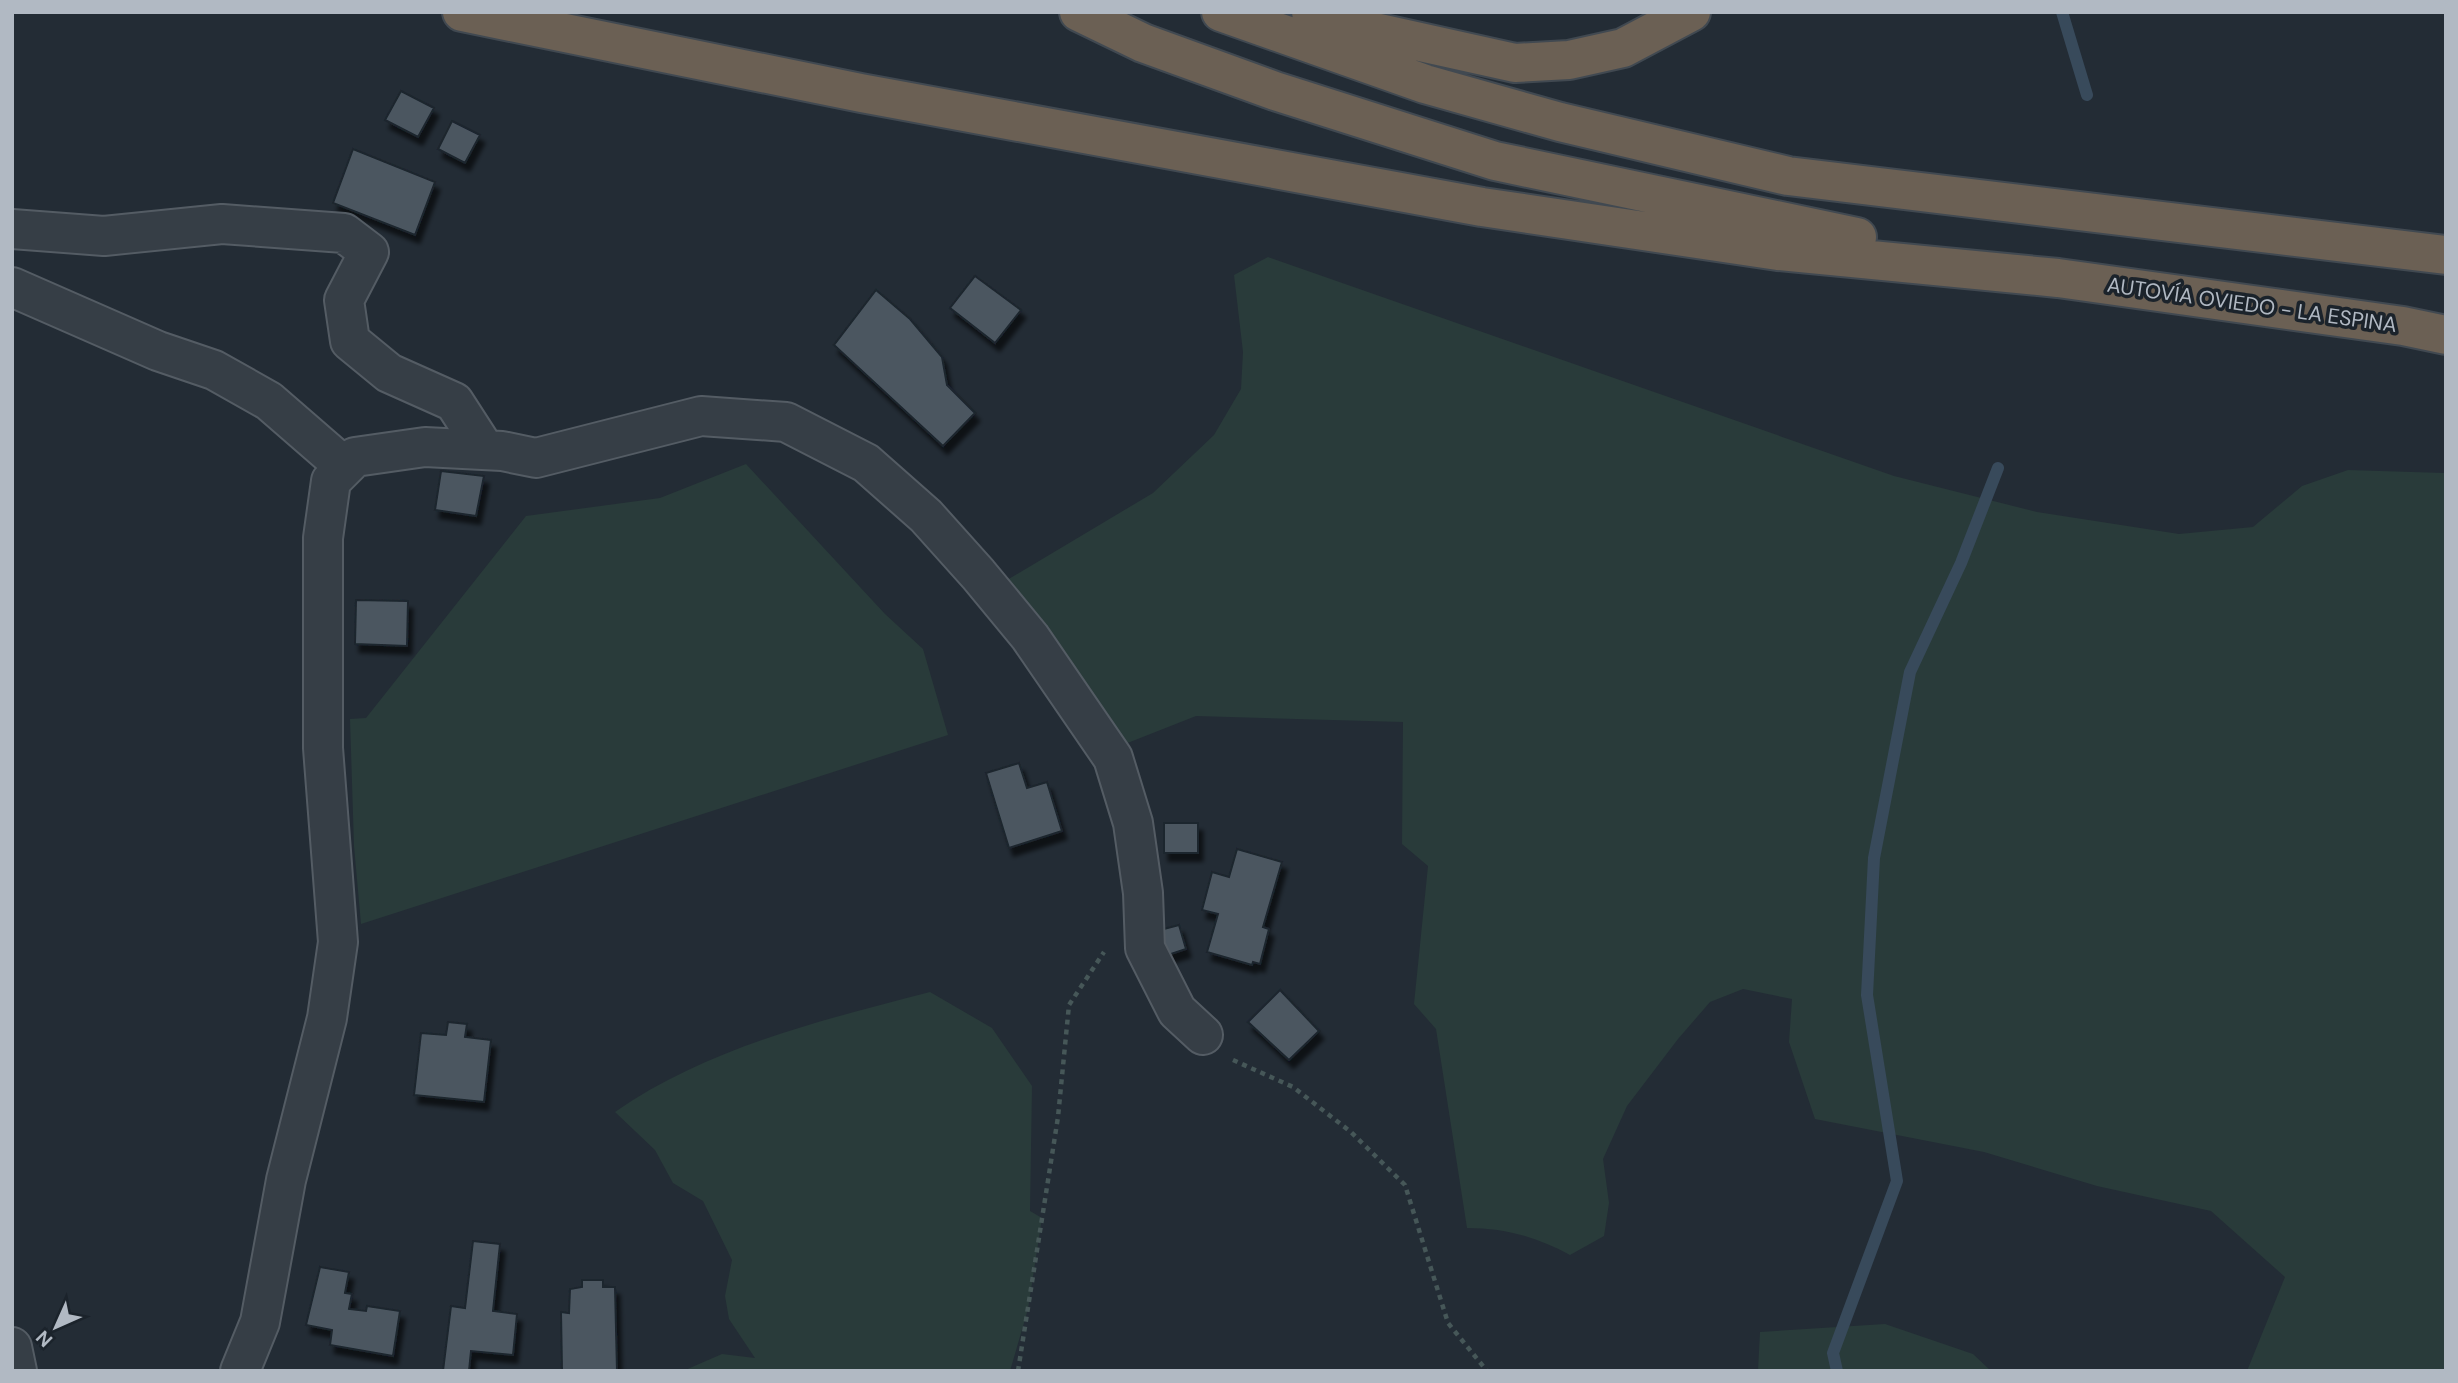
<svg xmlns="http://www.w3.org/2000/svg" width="2458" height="1383" font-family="'DM Sans',sans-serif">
	<defs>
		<filter id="shadow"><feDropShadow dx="4.5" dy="8" stdDeviation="2" flood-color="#0009"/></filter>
	</defs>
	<rect width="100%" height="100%" fill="#232c35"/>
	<path fill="#293b3a" d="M1268 257 1894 476 2037 512 2179 534 2253 527 2302 486 2348 470 2444 473 2446 1371H2247L2285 1277 2211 1211 2097 1186 1984 1152 1815 1119 1789 1042 1792 999 1743 989 1710 1002 1678 1039 1627 1106 1603 1159 1609 1203 1604 1236 1570 1255C1537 1237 1505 1228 1467 1228L1436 1029 1414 1004 1428 866 1402 844 1403 722 1196 716 1125 744 1007 580 1153 493 1214 435 1241 389 1243 352 1234 275Z
		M746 464 885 614 923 649 948 735 361 924 354 846 350 719 366 718 526 516 660 498Z
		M930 992 992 1028 1032 1086 1030 1211 1042 1218 1028 1309 1010 1371H683L722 1354 755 1358 729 1319 725 1296 732 1260 703 1201 673 1183 655 1150 615 1112C707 1048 822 1020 930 992Z
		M1885 1324 1973 1354 1991 1371H1758L1760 1332Z"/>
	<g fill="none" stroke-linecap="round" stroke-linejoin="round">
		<path stroke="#384a5b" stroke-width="12" d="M2062 12 2087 95
			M1837 1371 1833 1353 1897 1181 1867 995 1874 858 1910 672 1961 563 1998 468"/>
	</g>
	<path fill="#4b5761" stroke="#1d252d" stroke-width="2" filter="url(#shadow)" d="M401 91 434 108 418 137 385 120Z
		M452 121 480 135 465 163 438 149Z
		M353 149 435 182 415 235 333 203Z
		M975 276 1021 310 995 343 950 308Z
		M876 290 910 319 942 357 947 385 975 413 943 446 834 345Z
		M441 471 484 476 476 516 435 510Z
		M356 600 408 601 407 646 355 644Z
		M1019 763 1027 788 1047 782 1062 831 1009 848 986 773Z
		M1164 823H1198V853H1164Z
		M1237 849 1282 862 1263 927 1269 929 1260 964 1253 962 1252 965 1207 952 1218 914 1202 910 1212 872 1229 877Z
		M1179 925 1186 949 1168 955 1160 930Z
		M1280 990 1319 1031 1289 1060 1248 1022Z
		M448 1022 467 1024 465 1037 491 1040 484 1102 414 1095 421 1033 446 1035Z
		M473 1241 500 1244 493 1311 517 1314 513 1355 471 1351 469 1371H443L451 1306 465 1308Z
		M320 1267 349 1272 345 1293 352 1294 349 1309 366 1311 367 1306 400 1311 393 1356 330 1345 332 1330 306 1325Z
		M582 1280H603V1287H615L617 1371H562L561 1312 569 1313 570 1289 582 1287Z"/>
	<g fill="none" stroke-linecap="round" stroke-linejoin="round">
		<defs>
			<path id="minor" d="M12 229 104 236 222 224 344 233 369 252 344 300 350 341 389 373 454 402 485 450
				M12 287 158 351 214 370 269 401 345 467
				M12 1347 17 1371
				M240 1371 260 1322 286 1180 327 1018 338 942 323 748V538L331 481 355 457 425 447 502 451 536 458 701 416 786 422 866 463 926 516 978 574 1030 637 1113 758 1133 823 1143 893 1145 948 1177 1011 1203 1035"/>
			<path id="motorway" d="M462 12 861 93 1482 207 1778 251 2058 278 2403 326 2446 335
				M1079 12 1143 43 1275 91 1495 161 1857 237
				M1221 12 1425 84 1560 122 1788 176 2446 255
				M1311 12 1366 30 1515 63 1569 60 1623 48 1691 12"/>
		</defs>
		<use href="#minor" stroke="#545c64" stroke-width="42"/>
		<use href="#motorway" stroke="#414951" stroke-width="42"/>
		<path stroke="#465758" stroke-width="4.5" stroke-dasharray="5 5" stroke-linecap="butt" d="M1233 1060 1293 1087 1351 1132 1405 1185 1448 1323 1487 1371
			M1018 1371 1058 1117 1069 1005 1104 952"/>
		<use href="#minor" stroke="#363e46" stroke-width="38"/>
		<use href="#motorway" stroke="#6b6054" stroke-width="38"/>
	</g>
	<g text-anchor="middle" stroke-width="7" stroke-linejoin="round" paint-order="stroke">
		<g font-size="21" fill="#b1b9c3" stroke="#1b232b">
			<text transform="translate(2252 305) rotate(8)" y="7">AUTOVÍA OVIEDO - LA ESPINA</text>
		</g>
	</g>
	<rect width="2458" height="1383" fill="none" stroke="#b1b9c3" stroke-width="28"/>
	<g transform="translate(56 1327) rotate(225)" stroke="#1b232b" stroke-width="5" paint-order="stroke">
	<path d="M0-5L12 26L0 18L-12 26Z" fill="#b1b9c3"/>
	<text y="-10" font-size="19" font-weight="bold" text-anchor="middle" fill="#b1b9c3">N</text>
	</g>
</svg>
